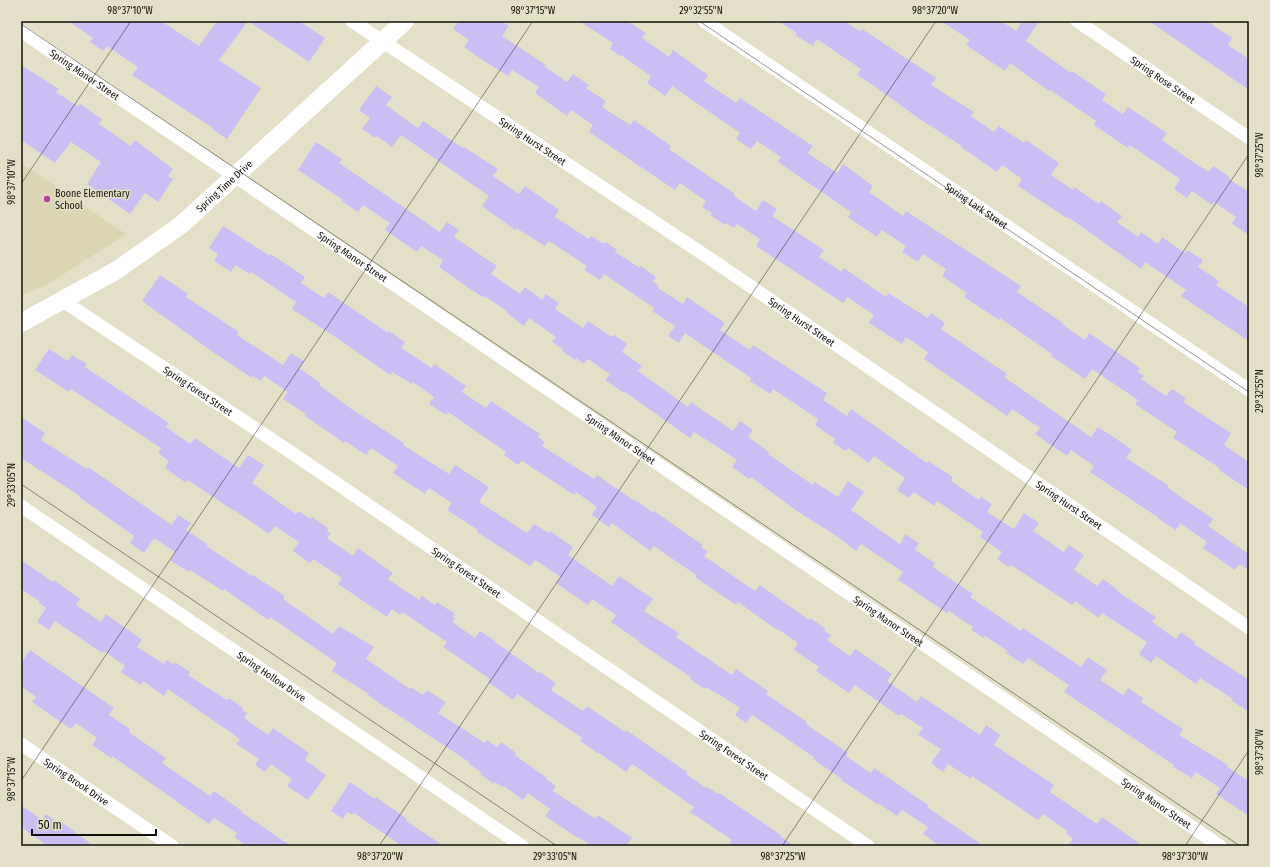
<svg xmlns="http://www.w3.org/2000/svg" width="1270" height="867" font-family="'Fira Sans Condensed',sans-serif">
	<rect width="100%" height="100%" fill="#e4e0c8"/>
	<path fill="#dbd5b5" d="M21 163 126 234 50 283 21 296Z"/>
	<path fill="#cbbef5" d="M68 21H161L199 46 217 21H299L325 38 309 62 248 21 219 60 261 88 227 139 212 129 213 128 132 75 138 67 107 46 103 51 90 42 93 38Z
		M459 21H501L509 26 502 36 546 65 544 66 567 82 573 74 589 85 586 88 606 101 602 107 630 125 634 120 671 146 669 149 735 194 734 196 756 211 763 200 777 209 772 216 824 250 819 257 842 272 844 268 886 297 888 293 928 318 931 313 945 323 941 329 1007 374 1004 377 1091 437 1098 427 1115 438 1132 450 1126 458 1169 486 1168 488 1213 519 1208 526 1249 554V570L1239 564 1235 570 1203 548 1207 542 1180 523 1176 530 1158 519 1159 518 1090 472 1094 466 1071 450 1067 456 1035 434 1040 428 1012 409 1007 416 924 359 928 352 906 337 902 344 869 323 874 315 847 297 843 303 756 246 760 239 737 224 734 228 726 223 725 225 710 215 712 213 702 207 706 201 680 183 675 190 589 132 593 125 571 110 567 116 535 93 539 87 512 70 508 76 478 57 464 47 469 40 453 29Z
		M579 21H627L646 33 642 38 669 57 673 50 708 75 704 81 736 103 740 98 813 146 808 153 837 173 843 164 873 186 869 192 903 216 906 211 1021 286 1017 292 1063 323 1062 324 1085 340 1089 333 1140 368 1138 372 1144 376 1141 379 1166 396 1172 389 1186 398 1183 402 1231 433 1224 445 1249 462V490L1219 470 1220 468 1173 438 1177 432 1135 404 1138 400 1092 369 1085 379 1051 356 1052 354 1000 318 999 320 964 297 967 293 942 276 946 269 923 254 918 262 902 252 906 246 882 230 877 237 848 217 851 212 778 162 781 157 757 141 751 149 736 139 740 133 672 86 665 96 647 83 651 76 621 55 620 56 610 49 613 43Z
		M778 21H844L860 31 862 29 936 78 931 85 974 112 971 116 994 132 999 126 1024 143 1026 140 1059 163 1051 175 1073 190 1074 187 1099 204 1101 201 1122 216 1117 222 1138 237 1141 232 1158 244 1162 237 1185 253 1187 250 1203 260 1198 267 1219 281 1216 285 1249 307V341L1181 296 1186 290 1170 279 1145 262 1141 269 1068 217 1067 218 1018 186 1022 179 1002 165 997 172 961 147 962 146 918 118 873 85 857 75 861 69 817 39 813 46 795 35 797 33Z
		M941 21H1001L1016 31 1022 21H1039L1026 41 1071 73 1072 71 1106 94 1102 100 1123 114 1128 107 1167 133 1162 140 1187 158 1209 172 1213 166 1230 177 1229 179 1249 192V235L1232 224 1236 217 1214 202 1212 205 1192 191 1187 198 1174 189 1180 179 1130 145 1128 148 1094 125 1096 121 1050 90 1049 91 1010 63 1005 71 966 45 970 40Z
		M1149 21H1207L1232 38 1228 45 1249 59V90Z
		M21 65 59 89 56 92 78 106 80 104 102 119 99 124 131 146 135 140 173 169 168 176 173 179 158 202 145 193 130 214 87 184 101 162 71 142 55 163 21 140Z
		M376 86 392 97 386 105 418 128 423 121 463 148 464 147 498 169 493 176 519 194 525 186 559 210 555 217 589 239 591 236 604 244 606 242 617 250 615 252 640 268 641 266 656 277 653 281 659 286 658 288 683 304 687 297 725 323 720 330 750 350 753 345 827 393 823 400 847 416 851 409 927 463 928 461 953 477 951 481 979 500 981 497 992 504 987 512 1014 529 1024 513 1039 523 1033 531 1064 552 1069 545 1084 555 1074 570 1097 586 1103 579 1118 590 1117 591 1156 617 1152 622 1176 639 1181 632 1195 642 1194 644 1249 680V712L1232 701 1233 699 1200 678 1196 684 1156 656 1151 663 1139 654 1147 642 1102 613 1099 618 1075 601 1072 605 1011 565 1009 567 997 559 1002 552 980 537 983 532 937 501 934 506 914 492 909 498 897 490 905 478 874 456 869 463 848 448 846 451 833 443 835 439 815 425 818 419 773 389 770 394 750 381 751 378 685 333 679 343 668 336 675 326 652 311 654 308 604 274 600 280 584 270 587 266 549 241 545 246 516 228 515 230 482 206 489 196 401 135 392 147 377 136 375 138 362 129 370 118 359 110Z
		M316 142 342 159 339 163 440 232 447 222 459 230 454 237 497 266 491 274 520 294 525 287 542 300 546 294 559 303 555 309 583 328 588 321 612 337 614 335 627 344 622 352 642 366 638 371 688 407 691 402 733 431 740 421 753 430 748 437 769 452 768 454 813 485 815 482 838 497 848 481 864 492 851 510 900 544 905 534 919 543 915 550 935 563 933 567 973 594 970 597 1021 631 1023 628 1081 667 1088 657 1107 670 1100 680 1123 695 1128 688 1143 698 1141 702 1183 729 1179 735 1228 765 1227 767 1249 781V816L1216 794 1220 788 1196 772 1192 778 1173 767 1174 765 1064 692 1069 685 1028 658 1023 664 1006 653 1008 651 985 636 984 638 971 630 973 627 962 620 949 611 947 613 898 580 903 572 861 544 856 551 841 539 797 511 751 477 749 479 732 467 737 460 716 446 694 432 690 438 625 392 624 393 605 380 610 374 588 359 584 364 576 358 575 360 562 351 563 349 552 342 556 337 529 318 524 326 507 313 508 312 486 297 485 298 470 289 439 267 443 260 421 246 417 252 385 230 390 223 363 205 358 212 342 201 343 200 298 170Z
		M223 226 270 256 271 254 305 277 301 283 324 298 328 292 388 333 389 331 405 342 401 348 432 368 434 364 466 386 462 392 486 408 491 401 525 424 540 434 538 437 545 442 542 446 594 479 597 475 635 501 636 500 653 513 654 511 688 535 703 545 701 547 708 552 704 556 755 591 760 585 809 620 810 618 826 629 824 631 831 635 827 640 850 656 855 649 876 663 892 674 887 681 917 702 921 696 980 735 986 725 1000 735 994 745 1054 785 1050 792 1097 824 1102 817 1143 846H1068L1073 839 1066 833 1067 831 1043 814 1038 820 972 776 971 779 948 764 943 772 931 763 941 749 918 735 923 728 901 714 899 716 855 685 849 693 816 671 819 667 794 650 798 643 778 629 777 630 738 602 736 605 695 577 696 575 654 546 650 551 612 523 609 527 592 515 597 507 576 492 574 495 522 461 518 465 504 455 506 452 448 412 446 415 429 404 434 397 413 382 412 384 392 372 390 375 340 340 292 309 296 302 251 272 250 274 235 265 231 272 214 261 218 254 209 248Z
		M160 275 188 294 186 297 239 332 237 335 283 365 291 353 304 361 299 368 320 383 319 385 350 408 404 443 403 445 449 474 455 465 489 487 479 502 527 533 534 524 549 533 550 531 573 547 568 555 612 586 619 576 653 599 644 611 679 633 676 637 732 675 736 669 768 691 766 694 807 722 806 724 848 753 846 756 871 773 874 768 928 805 927 807 984 846H940L923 834 928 827 902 810 897 816 878 803 877 804 841 780 842 779 813 759 815 758 752 715 746 723 735 715 740 708 714 691V692L706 687 704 689 689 678 691 677 638 642 639 641 611 622 616 615 592 599 588 605 556 583 561 577 535 560 530 566 477 532 478 530 447 510 452 503 429 488 425 494 393 473 398 466 371 448 366 455 345 441 344 443 305 416 306 414 283 399 288 392 264 376 261 381 253 376 252 378 213 352 142 301Z
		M49 349 68 361 72 355 87 364 85 367 169 423 166 427 190 444 195 438 239 468 248 455 264 465 252 483 296 514 299 511 310 519 312 517 328 528 327 531 331 533 327 538 353 556 358 548 393 573 388 579 419 600 422 596 435 605 437 602 455 614 453 617 455 618 452 622 475 638 480 631 495 641V642L539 673 540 672 556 683 551 690 583 711 587 706 625 732 626 730 687 772 686 774 706 788 707 787 718 794 719 793 781 835 780 836 795 846H728L732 840 690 812 694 807 632 764 626 772 599 753V754L580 741 582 738 517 694 513 700 488 682 490 679 443 647 447 642 402 612 400 615 392 609 387 617 338 584 342 578 313 559 310 563 293 551 299 542 275 526 269 534 234 510V511L188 480 186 483 165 468 169 461 158 453 161 448 71 389 69 392 35 370Z
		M21 417 45 433 41 440 87 469 88 467 172 525 178 515 191 523 186 530 207 544 206 546 252 576 253 575 285 596 283 599 333 634 339 626 374 647 366 659 410 689 411 687 423 695 427 690 446 702 438 713 485 743 487 740 497 747 501 742 516 753 515 755 547 778 546 779 556 786 553 791 596 819 598 815 632 838 626 846H592L578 837V838L545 816 550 809 528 793 523 800 504 786 503 787 495 782 494 784 480 774 481 772 468 763 469 762 386 707V708L368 695 369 694 332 671 337 663 270 617 268 620 224 589 223 591 190 570 189 572 170 560 175 552 154 538 144 553 130 543 134 536 79 497 80 496 21 458Z
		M21 560 53 582 54 580 80 599 76 605 101 622 106 614 142 640 137 647 164 664 167 660 174 665 175 662 190 672 188 675 227 700 229 698 243 708 242 710 247 713 244 718 268 735 273 728 309 753 305 760 326 775 308 800 287 786 292 779 271 764 265 772 255 765 259 759 236 744 240 739 168 689 164 696 143 681 141 685 121 672 125 666 104 651 102 653 55 621 49 630 37 622 46 608 39 603V601L21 589Z
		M30 650 114 708 109 715 130 729 129 732 166 758 162 763 210 796 214 791 242 811 241 812 291 846H246L234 837 237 833 214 818 209 824 112 756 111 758 92 745 97 738 76 723 71 729 32 702 36 697 21 686V663Z
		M350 782 375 799 376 797 407 819 406 821 444 846H402L354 813 352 815 347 812 343 819 331 811Z
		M21 805 42 820 46 814 59 823 60 821 94 846H48L21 827Z"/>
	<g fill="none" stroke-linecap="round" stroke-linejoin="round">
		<g stroke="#fff" stroke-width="13">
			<path id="s1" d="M352 21 718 264 1249 628"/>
			<path id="s2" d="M704 21 1249 390"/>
			<path id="s3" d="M1077 21 1249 138"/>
			<path id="s4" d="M21 31 1220 846"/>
			<path id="s5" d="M63 301 295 455 868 846"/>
			<path id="s6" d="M21 506 522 846"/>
			<path id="s7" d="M21 744 172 846"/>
		</g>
		<path stroke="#fff" stroke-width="18" id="s8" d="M21 323 117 270 181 225 405 21"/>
	</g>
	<path fill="none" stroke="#110f07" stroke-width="1" stroke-opacity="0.45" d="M699 21 1249 392M21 24 1240 846M21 184 131 21M21 484 557 846M21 781 533 21M379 846 936 21M782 846 1249 154M1185 846 1249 750"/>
	<circle fill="#b74198" stroke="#e4e0c8" stroke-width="1.5" cx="47" cy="199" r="4"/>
	<g text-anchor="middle" stroke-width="3" stroke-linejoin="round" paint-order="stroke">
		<g font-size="10" fill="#110f07" stroke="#e4e0c8">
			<text dy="4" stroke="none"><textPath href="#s4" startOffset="77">Spring Manor Street</textPath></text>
			<text dy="4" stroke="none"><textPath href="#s3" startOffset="104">Spring Rose Street</textPath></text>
			<text dy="4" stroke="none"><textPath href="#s1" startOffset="217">Spring Hurst Street</textPath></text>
			<text dy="4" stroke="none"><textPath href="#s8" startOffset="246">Spring Time Drive</textPath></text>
			<text dy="4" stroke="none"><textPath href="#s2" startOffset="329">Spring Lark Street</textPath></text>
			<text dy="4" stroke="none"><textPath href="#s4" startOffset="401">Spring Manor Street</textPath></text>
			<text dy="4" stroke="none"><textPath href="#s1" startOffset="541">Spring Hurst Street</textPath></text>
			<text dy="4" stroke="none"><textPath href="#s5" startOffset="162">Spring Forest Street</textPath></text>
			<text dy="4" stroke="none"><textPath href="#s4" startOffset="725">Spring Manor Street</textPath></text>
			<text dy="4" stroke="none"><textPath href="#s1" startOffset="865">Spring Hurst Street</textPath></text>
			<text dy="4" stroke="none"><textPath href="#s5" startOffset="486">Spring Forest Street</textPath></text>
			<text dy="4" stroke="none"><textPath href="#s4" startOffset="1049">Spring Manor Street</textPath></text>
			<text dy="4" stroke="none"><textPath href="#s6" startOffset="303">Spring Hollow Drive</textPath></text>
			<text dy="4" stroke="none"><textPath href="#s5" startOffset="810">Spring Forest Street</textPath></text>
			<text dy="4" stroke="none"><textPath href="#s7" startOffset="67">Spring Brook Drive</textPath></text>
			<text dy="4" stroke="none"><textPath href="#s4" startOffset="1373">Spring Manor Street</textPath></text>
		</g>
		<g font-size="10" fill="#110f07" stroke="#e4e0c8" text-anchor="start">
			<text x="55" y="197">Boone Elementary<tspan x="55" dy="12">School</tspan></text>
		</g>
	</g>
	<rect width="1270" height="867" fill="none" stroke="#e4e0c8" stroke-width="44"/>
	<path d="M32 829v6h124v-6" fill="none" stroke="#110f07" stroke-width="2"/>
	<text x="38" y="829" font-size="12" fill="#110f07" stroke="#e4e0c8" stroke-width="3" paint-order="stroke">50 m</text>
	<rect x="22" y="22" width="1226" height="823" fill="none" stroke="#110f07" stroke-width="1.5"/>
	<g font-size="10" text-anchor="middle" fill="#110f07">
		<text x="130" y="14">98°37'10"W</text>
		<text x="533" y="14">98°37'15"W</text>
		<text x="701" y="14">29°32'55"N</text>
		<text x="935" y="14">98°37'20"W</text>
		<text transform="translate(1259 155) rotate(-90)" y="4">98°37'25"W</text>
		<text transform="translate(11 182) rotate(-90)" y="4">98°37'10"W</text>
		<text transform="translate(1259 391) rotate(-90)" y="4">29°32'55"N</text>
		<text transform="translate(11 485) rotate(-90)" y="4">29°33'05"N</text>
		<text transform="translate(1259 752) rotate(-90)" y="4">98°37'30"W</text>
		<text transform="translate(11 779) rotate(-90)" y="4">98°37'15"W</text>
		<text x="380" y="860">98°37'20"W</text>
		<text x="555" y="860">29°33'05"N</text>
		<text x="783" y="860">98°37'25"W</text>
		<text x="1185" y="860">98°37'30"W</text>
	</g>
</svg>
